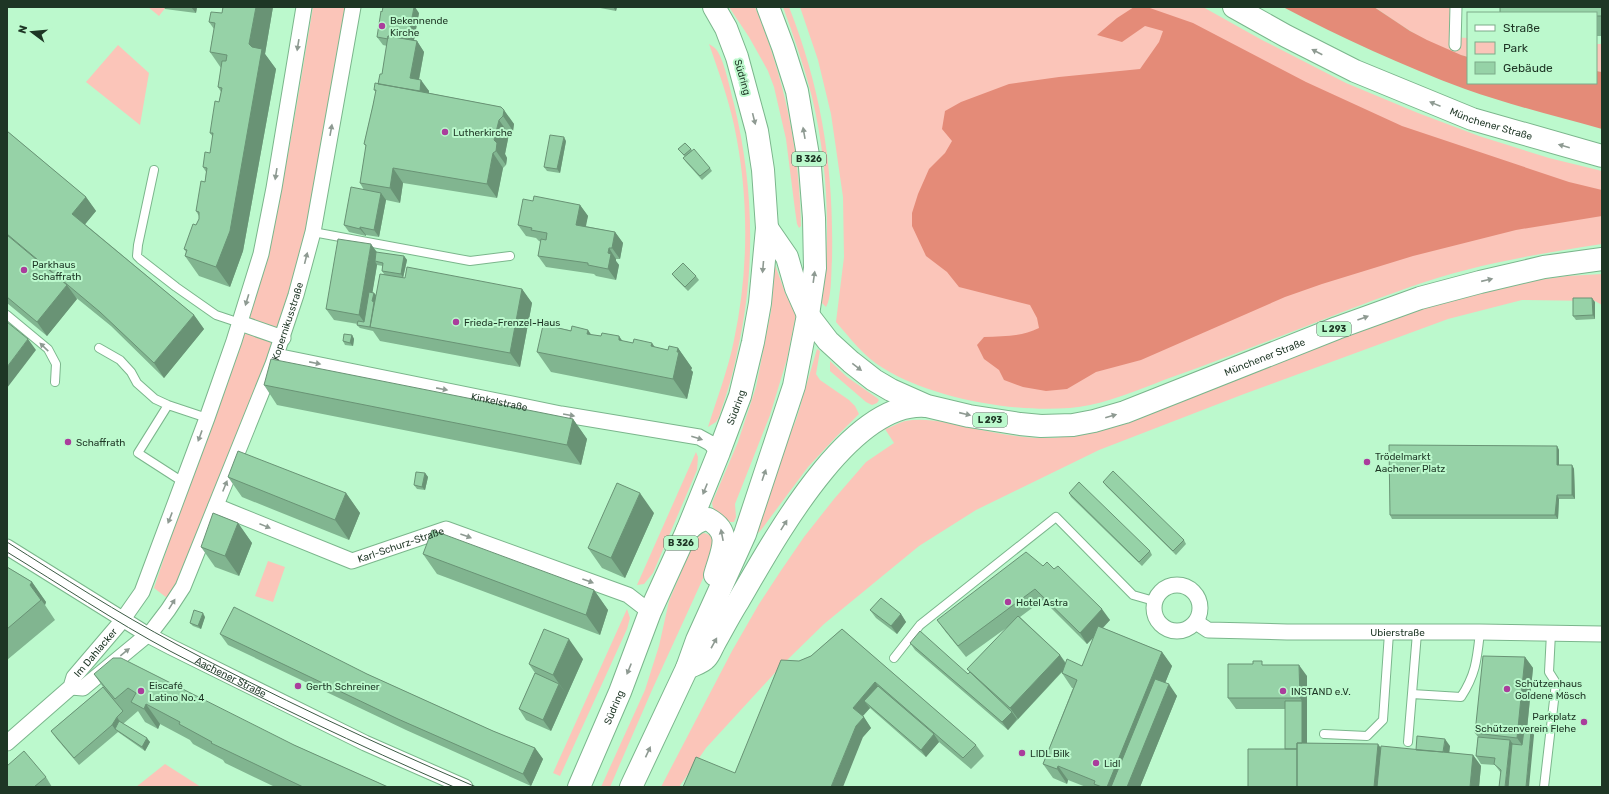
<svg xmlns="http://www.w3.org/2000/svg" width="1609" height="794" font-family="Rubik,sans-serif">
	<rect width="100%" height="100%" fill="#bcf9cd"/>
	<path fill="#fbc5b9" d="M148 7H166L159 16Z
		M313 7H345L306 232 280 329 171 601 154 588C165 556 175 524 186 493 215 414 247 336 267 254 287 173 299 89 313 7Z
		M729 7H755C784 76 800 151 801 226L799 228 797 224 795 210 786 139 774 87 768 71 749 37Z
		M783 7H789C822 91 834 169 832 260 831 272 832 298 826 307L822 303C831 236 828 164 812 97 804 66 794 37 783 7Z
		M800 7H1203L1262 40 1346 83 1418 113 1479 136 1549 158 1602 171V244C1537 254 1471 265 1410 287 1331 315 1254 348 1175 376 1147 386 1119 399 1090 405 1032 417 933 400 883 368 864 357 851 339 836 322L844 257 843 197 831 114 818 60Z
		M1374 7H1452V37L1468 38V57C1433 49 1403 26 1374 7Z
		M709 44C712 46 716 48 718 52 725 64 730 89 734 104 754 187 756 270 737 353 733 375 726 396 719 417L716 422 708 427C717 398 728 370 734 340 749 270 749 195 734 125 728 97 718 70 709 44Z
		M1596 44H1602V72L1596 71Z
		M118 45 149 73 140 125 86 82Z
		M775 265 786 295 796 315 787 359 770 415 735 504 736 517 734 522H730L713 508 712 503 738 442 756 387 771 311Z
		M1602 274V305L1595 301 1522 300 1448 319 1244 394 1099 450 976 510 919 546 824 624 783 664 706 748 679 787H661L732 651 759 604 780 572 804 537 834 499 866 462 894 443 885 429C892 427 898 423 905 421 926 417 948 423 968 427 991 432 1015 437 1038 438 1072 439 1104 430 1136 419L1427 305 1524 282 1567 276Z
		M817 349 820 351 816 374 820 380 849 400 855 406 859 414 835 438 808 467 761 530 758 533H756L761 510 797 417Z
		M830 361 847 377 877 398 879 400 877 403 872 405 866 402 830 371Z
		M696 452 698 457 697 470 653 573 644 584 637 585Z
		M704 533C714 535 714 541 716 550L652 690 610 787H601L645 690 659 646 669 601 697 535Z
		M268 561 285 567 273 602 255 596Z
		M627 609 630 618 627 629 560 776 553 773Z
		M165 764 201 787H136Z"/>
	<path fill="#e48b78" d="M1134 7H1147L1193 23 1306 82 1402 126 1569 182 1602 190V216L1516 230 1413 256 1322 284 1285 297 1141 360 1096 372 1067 389 1046 391 1023 387 1004 380 999 370 984 359 977 345 984 337C1004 336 1021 337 1039 328L1037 318 1030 305 959 287 947 272 926 256 912 226V213L918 194 929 169 945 153 952 141 942 129 945 111 961 102 1009 84 1059 77 1140 69 1159 42 1163 31 1145 26 1122 42 1097 35 1117 18Z
		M1283 7H1374L1410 31 1427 40 1461 55 1468 57V83H1596V71L1602 72V129C1556 116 1510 105 1465 89 1403 66 1342 38 1283 7Z"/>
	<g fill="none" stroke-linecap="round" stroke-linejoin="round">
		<defs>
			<path id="service" d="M154 170 138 245 137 256 140 259 176 287 216 315 240 323
				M313 232 470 261 510 256
				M7 315 48 349 56 364 55 382
				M99 348 120 360 131 372 137 383 155 399 168 405 207 418
				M168 405 138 453 183 482
				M894 658 920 625 1056 517 1133 595 1154 601
				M1412 694 1461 697C1476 674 1477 659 1480 632
				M1324 734 1367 736 1383 720 1389 633
				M1408 742 1417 633
				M1544 787 1556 683 1549 672 1551 633"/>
			<path id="pedestrian" d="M1455 45 1456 7"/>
			<g id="minor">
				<path d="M240 323 283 338"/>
				<path id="s1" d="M276 356 561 414 699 437 710 443 719 452"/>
				<path id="s2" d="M216 506 352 561 446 529 628 595 650 612"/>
				<path id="s3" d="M7 547 148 635 171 647 365 743 465 787"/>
				<circle cx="1177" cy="608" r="23"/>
				<path id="s4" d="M1196 622 1208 630 1287 632H1480L1602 634"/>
				<path id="s5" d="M71 687 83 688 152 631 168 610 183 587 273 364 296 295 313 232 353 7"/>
				<path id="s6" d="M7 743 71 687 74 677 121 622 142 592 207 418 234 341 261 254 274 188 304 7"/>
			</g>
			<g id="primary">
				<path d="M687 531C693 525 698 520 708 519 734 533 721 552 715 575"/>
				<path id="s7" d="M579 787 620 692 650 612 687 531 719 452 740 396 753 342 760 303 767 228 763 170 757 131 737 57 726 28 714 7"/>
				<path d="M631 787 687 668 697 640 745 534 794 386 808 315 815 268 814 218 810 167 797 91 783 47 768 7"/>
			</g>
			<g id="trunk">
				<path id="s8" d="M1234 7 1286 36 1355 71 1472 119 1602 156"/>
				<path id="s9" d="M767 228 787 257 796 288 808 315 828 341 851 362 874 380 891 390 927 406 969 416 1020 424 1041 426 1073 425 1094 421 1125 412 1337 328 1420 298 1480 282 1544 267 1602 259"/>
				<path d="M687 668C693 665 702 663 706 658 710 654 712 647 715 642 723 628 730 614 739 600 773 542 849 400 926 406"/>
			</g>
		</defs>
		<use href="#service" stroke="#7bb68c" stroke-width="10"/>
		<use href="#pedestrian" stroke="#7bb68c" stroke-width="13"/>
		<use href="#minor" stroke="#7bb68c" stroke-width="17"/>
		<use href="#primary" stroke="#7bb68c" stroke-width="24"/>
		<use href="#trunk" stroke="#7bb68c" stroke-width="24"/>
		<use href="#service" stroke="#fff" stroke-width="8"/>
		<use href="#pedestrian" stroke="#fff" stroke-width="11"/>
		<use href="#minor" stroke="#fff" stroke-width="15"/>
		<use href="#primary" stroke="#fff" stroke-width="22"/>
		<use href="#trunk" stroke="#fff" stroke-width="22"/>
		<path stroke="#3c5b45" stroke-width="1" d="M7 542C62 577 118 613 176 644 273 696 374 743 476 787
			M7 552C61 585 114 621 170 651 263 700 358 745 454 787"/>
	</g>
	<path fill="#81b590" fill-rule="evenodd" d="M164 7H197L196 13 165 9Z
		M223 7H273L265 54 276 69 243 251 230 287 199 276 185 256 186 252 184 249 199 219V216L196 211 205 182 206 172 203 167 210 153 213 137 210 133 219 102 221 92 218 87 221 68 210 52 214 29 209 22 222 13Z
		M595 7H617L616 11Z
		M1602 7V36H1596V13Z
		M419 13 414 40 417 41 424 52 419 80 429 91V93L501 107 514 124 513 131 509 134 505 154 507 158 506 165 503 168 497 198 403 183 400 203 386 200 379 237 366 235V236L349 232 344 225 364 190 360 183 366 146 364 144 376 92 374 90 378 84 382 74 387 46 383 45 377 37Z
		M7 131 86 197 96 211 85 224 194 315 204 329 164 378 111 326 74 296 77 299 47 336 7 303Z
		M566 141 560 173 547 171 544 167Z
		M685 143 710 168 712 171 702 180 686 162 683 158 685 157 678 149Z
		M533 201 580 205 588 216 585 226 615 232 623 243 620 259H616V261L619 265 616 280 596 276 594 274 546 267 538 256 541 242 539 241 536 238 526 236 518 225Z
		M377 253 404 256 407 260 403 278 522 289 532 303 520 367 380 341 373 331 360 328 357 325 358 324 334 320 326 309ZM377 265 383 266 382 271 384 274 376 295 374 293H372Z
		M672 274 696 276 699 280 688 291 675 278Z
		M1595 302V319L1576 320 1573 316Z
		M551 322 554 327 668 350 678 348 692 368 691 370 693 372 687 399 551 372 537 352Z
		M352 335 354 339 353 346 345 345 343 341Z
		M264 385 573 419 587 439 581 465 277 405Z
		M1557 446 1559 450V465H1572L1574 469 1575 499H1559L1558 519H1392L1390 515Z
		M425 473 428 477 425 490 417 489 414 485Z
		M228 477 346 493 360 513 349 540 242 497Z
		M1103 482 1184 540 1186 544 1176 555 1106 486Z
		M1069 493 1150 551 1152 555 1142 566 1071 497Z
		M654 513 625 578 602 568 588 548Z
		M238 523 252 543 239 576 215 567 201 547Z
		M423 554 594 590 608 610 600 635 437 574Z
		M1043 566 1054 569 1110 620 1103 628 1162 652 1172 666 1165 683 1177 696 1140 787H1086L1068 780 1067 784 1053 778 1043 764 1073 688H1072L1062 673 1063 671 1008 730 915 650 910 643 968 674 970 672 967 669 1009 626 966 657 945 631 937 620ZM1043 600 1087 644 1094 637 1082 666 1066 663 1060 655 1020 617Z
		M7 567 32 582 46 602 45 605 55 620 7 660Z
		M870 610 901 614 906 622 897 634 876 618Z
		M205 617 201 629 193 626 190 623Z
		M842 629 976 745 984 756 971 769 939 742 926 757 870 708 863 716 871 728 863 737 735 773 799 661 811 656Z
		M220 634 367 674 493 731 535 748 543 759 531 786 406 730 228 645Z
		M1525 657 1533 668 1527 730 1531 731 1534 735 1501 773 1495 765 1481 764 1476 756 1478 737 1475 733Z
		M583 659 551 731 526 720 519 709 535 673 529 664Z
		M1264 665 1307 676V743L1381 747 1416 750 1450 746 1449 753 1473 755 1481 766 1479 787H1248L1285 749V709H1236L1228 698Z
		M94 674 294 745 388 787H275L225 763 223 760 193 744 190 740 160 724 158 729 145 722 138 711 123 724 150 742 145 751 118 732 79 765 56 738 51 731 103 687Z
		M46 777 52 787H7Z"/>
	<path fill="#699375" d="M191 7H197L196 13Z
		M256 7H273L265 54 276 69 243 251 230 287 216 267 249 44Z
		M414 7H415L419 13 412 51 407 43Z
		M613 7H617L616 11Z
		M417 41 424 52 417 89 410 78Z
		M421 80 429 91 427 105 419 94Z
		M504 110 514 124 513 131 503 116Z
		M499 120 509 134 505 154 507 158 506 165 496 151 494 140Z
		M564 137 566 141 560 173 557 169Z
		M493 153 503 168 497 198 487 184Z
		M393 168 403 183 400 203 390 188Z
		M381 193 386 200 379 237 374 230Z
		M86 197 96 211 82 228 72 214Z
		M580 205 588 216 584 236 576 225Z
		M360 227 366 235V236L360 229Z
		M615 232 623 243 620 259 612 248Z
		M371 244 379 255 375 261 377 265 367 326 359 315Z
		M609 248 616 259V261L619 265 616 280 608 269V253Z
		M404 256 407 260 403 278 401 274Z
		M67 285 77 299 47 336 37 322Z
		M522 289 532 303 520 367 510 353Z
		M374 293 377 297 375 305 372 301Z
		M1592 298 1595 302V319L1593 315Z
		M194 315 204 329 164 378 154 363Z
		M551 322 565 342 550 326Z
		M588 330 602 350 587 334Z
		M352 335 354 339 353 346 350 343Z
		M619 336 633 356 619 340Z
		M28 339 36 350 7 388V367Z
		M652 343 666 363 651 346Z
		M678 348 692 368 691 370 693 372 687 399 673 379Z
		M573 419 587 439 581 465 567 445Z
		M1557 446 1559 450V469L1557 465Z
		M1572 465 1574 469 1575 499 1572 495Z
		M425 473 428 477 425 490 422 487Z
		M346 493 360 513 349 540 335 520Z
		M640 493 654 513 625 578 611 558Z
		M1557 495 1559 499 1558 519 1555 515Z
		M238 523 252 543 239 576 225 556Z
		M32 582 46 602 45 605 30 585Z
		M594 590 608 610 600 635 586 615Z
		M1102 609 1110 620 1087 644 1080 633Z
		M203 613 205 617 201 629 198 626Z
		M901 614 906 622 897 634 891 626Z
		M569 639 583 659 567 695 553 675Z
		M1162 652 1172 666 1123 787H1107Z
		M1060 655 1067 666 1018 719 1010 708Z
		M1525 657 1533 668 1525 749 1517 738Z
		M1299 665 1307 676V787H1299L1302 701 1300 698Z
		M875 682 883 693 864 701 870 708 860 719 853 708Z
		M559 684 567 695 551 731 543 720Z
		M1169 684 1177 696 1140 787H1127Z
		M146 704 160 724 158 729 144 709Z
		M1012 712 1017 719 1008 730 1002 722Z
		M117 717 122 725 115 729 112 725Z
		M864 717 871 728 863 737 843 787H831L856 726Z
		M1531 731 1534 735 1529 787H1526Z
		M934 734 939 742 926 757 921 750Z
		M147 738 150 742 145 751 142 747Z
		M1445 739 1450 746 1448 763 1443 755Z
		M1510 740 1515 747 1511 787H1505Z
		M1378 744 1388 758 1385 787H1374Z
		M535 748 543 759 531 786 523 774Z
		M1473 755 1481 766 1479 787H1470Z
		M1058 766 1068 780 1067 784 1057 769Z"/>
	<path fill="#96d2a7" stroke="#699375" d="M223 7H256L249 44 252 47 262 49 230 231 216 267 185 256 187 250 184 249 193 224 196 225 199 219V212L196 211 201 181 205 182 207 168 203 167 205 152 210 153 213 133H210L215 101 219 102 222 88 218 87 222 61H226L227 55 210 52 215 23 209 22 211 12 222 13Z
		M383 7H414L408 39 388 36V39L377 37 381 11 382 12Z
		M1500 7H1602V16H1596V13H1500Z
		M388 36 417 41 410 78 421 80 420 91 378 84 380 74H382Z
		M375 83 501 107 504 110 503 116 499 120 494 140 497 143 496 151 493 153 487 184 393 168 390 188 360 183 366 145 364 144 373 105 376 90H374Z
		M7 131 86 197 72 214 194 315 154 363 100 312 7 234Z
		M550 135 564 137 557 169 544 167Z
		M685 143 691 149 684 155 678 149Z
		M694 149 710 168 700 176 683 158Z
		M351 187 381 193 374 230 360 227V229L344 225Z
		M534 196 580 205 576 225 615 232 612 248H609L608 253 611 254 608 269 588 265V263L538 256 541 239 546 240 547 233 531 230 532 228 518 225 523 199 533 201Z
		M7 235 67 285 37 322 7 297Z
		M338 239 371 244 359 315 326 309Z
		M376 252 404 256 401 274 382 271 383 263 375 261Z
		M683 263 696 276 685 287 672 274Z
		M407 267 522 289 510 353 370 327 380 274 405 278Z
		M369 292 374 293 372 301 374 302 370 327 357 325 358 321 364 322Z
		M1573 298H1592L1593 315 1573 316Z
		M544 321 551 322 550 326 571 331 572 326 588 330 587 334 601 336 602 333 619 336V340L633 343 634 339 652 343 651 346 668 350 669 346 678 348 677 352H679L673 379 537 352Z
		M7 322 28 339 7 367Z
		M344 334 352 335 350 343 343 341Z
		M271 359 573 419 567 445 264 385Z
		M1389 445 1557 446V465H1572V495H1557L1555 515H1390Z
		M238 451 346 493 335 520 228 477Z
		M1113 471 1184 540 1173 551 1103 482Z
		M416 472 425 473 422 487 414 485Z
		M1079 482 1150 551 1139 562 1069 493Z
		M617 483 640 493 611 558 588 548Z
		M213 513 238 523 225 556 201 547Z
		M432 530 594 590 586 615 423 554Z
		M1026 552 1043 566 1047 562 1054 569 1058 566 1102 609 1080 633 1035 589 958 646 937 620Z
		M7 567 32 582 30 585 41 600 7 629Z
		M881 598 901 614 891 626 870 610Z
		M234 607 367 674 493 731 535 748 523 774 398 719 220 634Z
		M194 610 203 613 198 626 190 623Z
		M1018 616 1060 655 1010 708 967 669Z
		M1098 626 1162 652 1107 787H1102L1094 784 1095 781 1058 766 1057 769 1043 764 1077 680 1062 673 1067 659 1082 666Z
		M544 629 569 639 553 675 529 664Z
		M842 629 976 745 963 758 875 682 853 708 864 717 856 726 831 787H683L696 757 735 773 781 660 799 661 811 656Z
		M920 631 968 674 970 672 1012 712 1002 722 910 643Z
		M1483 656 1525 657 1517 738 1475 733Z
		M113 658H121L294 745 388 787H303L301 786 211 743 212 742 179 724 180 722 146 704 144 709 131 702 136 693 128 688 115 699 94 674Z
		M1253 661H1262V665H1299L1300 698H1228V664H1253Z
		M535 673 559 684 543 720 519 709Z
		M1155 679 1169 684 1127 787H1111Z
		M878 686 934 734 921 750 864 701Z
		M103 687 123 711 117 717 112 725 74 758 51 731Z
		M1285 701H1302V743H1297V749H1285Z
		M119 721 147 738 142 747 115 729Z
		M1524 730 1531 731 1526 787H1508L1512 744 1522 745Z
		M1417 736 1445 739 1443 752 1416 750Z
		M1478 737 1510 740 1505 787H1499L1501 770 1494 764 1495 758 1476 756Z
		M1297 743 1378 744 1374 787H1297Z
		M1381 746 1473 755 1470 787H1377Z
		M1248 749H1297V787H1248Z
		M24 751 46 777 34 787H7V766Z"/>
	<defs><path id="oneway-solid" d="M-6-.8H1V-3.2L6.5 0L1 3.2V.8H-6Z"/></defs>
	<g fill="#8e9a92">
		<use href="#oneway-solid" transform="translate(298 45) rotate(99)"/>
		<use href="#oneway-solid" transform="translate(1317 52) rotate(-153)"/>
		<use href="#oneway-solid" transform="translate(1435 104) rotate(-158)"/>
		<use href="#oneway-solid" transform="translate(754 119) rotate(76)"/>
		<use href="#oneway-solid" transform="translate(331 130) rotate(-80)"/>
		<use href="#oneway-solid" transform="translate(804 133) rotate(-100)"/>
		<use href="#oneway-solid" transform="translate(1564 146) rotate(-164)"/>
		<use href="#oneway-solid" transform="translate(276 174) rotate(99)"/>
		<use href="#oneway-solid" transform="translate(306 258) rotate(-76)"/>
		<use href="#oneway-solid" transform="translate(763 267) rotate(95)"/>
		<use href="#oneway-solid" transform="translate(814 277) rotate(-82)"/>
		<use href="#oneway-solid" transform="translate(1487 280) rotate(-13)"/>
		<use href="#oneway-solid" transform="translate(247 300) rotate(107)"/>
		<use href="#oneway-solid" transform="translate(1363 318) rotate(-20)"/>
		<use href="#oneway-solid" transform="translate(44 347) rotate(-136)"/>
		<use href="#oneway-solid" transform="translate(315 363) rotate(11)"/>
		<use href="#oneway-solid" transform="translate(857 367) rotate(38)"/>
		<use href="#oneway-solid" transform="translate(442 389) rotate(11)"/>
		<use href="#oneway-solid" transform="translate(965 414) rotate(13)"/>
		<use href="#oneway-solid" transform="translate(569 415) rotate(10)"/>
		<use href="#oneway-solid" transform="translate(1111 416) rotate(-16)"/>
		<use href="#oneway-solid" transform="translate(200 436) rotate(110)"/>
		<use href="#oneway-solid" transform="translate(697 438) rotate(18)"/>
		<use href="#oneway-solid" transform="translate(764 475) rotate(-71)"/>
		<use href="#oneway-solid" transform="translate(225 486) rotate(-68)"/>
		<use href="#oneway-solid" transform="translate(705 489) rotate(112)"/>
		<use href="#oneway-solid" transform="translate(170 518) rotate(111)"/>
		<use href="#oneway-solid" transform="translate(784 525) rotate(-58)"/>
		<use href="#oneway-solid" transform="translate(265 526) rotate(22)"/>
		<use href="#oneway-solid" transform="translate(722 535) rotate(-101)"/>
		<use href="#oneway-solid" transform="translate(466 536) rotate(20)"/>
		<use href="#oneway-solid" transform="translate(588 581) rotate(20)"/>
		<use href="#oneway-solid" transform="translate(172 604) rotate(-58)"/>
		<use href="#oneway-solid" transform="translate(714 643) rotate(-61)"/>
		<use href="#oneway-solid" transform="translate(125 652) rotate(-39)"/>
		<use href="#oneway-solid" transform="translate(629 669) rotate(112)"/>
		<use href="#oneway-solid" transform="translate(648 752) rotate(-65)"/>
	</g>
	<g fill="#aa3d9c" stroke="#bcf9cd" stroke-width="1.5">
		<circle cx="382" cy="26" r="4"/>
		<circle cx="445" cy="132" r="4"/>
		<circle cx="24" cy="270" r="4"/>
		<circle cx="456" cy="322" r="4"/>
		<circle cx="68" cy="442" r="4"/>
		<circle cx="1367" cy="462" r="4"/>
		<circle cx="1008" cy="602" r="4"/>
		<circle cx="298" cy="686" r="4"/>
		<circle cx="1507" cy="689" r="4"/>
		<circle cx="141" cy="691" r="4"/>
		<circle cx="1283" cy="691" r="4"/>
		<circle cx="1584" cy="722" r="4"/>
		<circle cx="1022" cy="753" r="4"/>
		<circle cx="1096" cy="763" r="4"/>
	</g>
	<g text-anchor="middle" stroke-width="4" stroke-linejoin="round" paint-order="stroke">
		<g fill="#bcf9cd" stroke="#4d7057" stroke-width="1">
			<rect x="792" y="152" width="34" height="14" rx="3"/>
			<rect x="1317" y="322" width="34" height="14" rx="3"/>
			<rect x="973" y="413" width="34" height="14" rx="3"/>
			<rect x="664" y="536" width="34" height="14" rx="3"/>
		</g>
		<g font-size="9" font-weight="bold" fill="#1e3625">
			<text x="809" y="162">B 326</text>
			<text x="1334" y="332">L 293</text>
			<text x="990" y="423">L 293</text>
			<text x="681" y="546">B 326</text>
		</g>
		<g font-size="10" fill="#1e3625" stroke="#bcf9cd" text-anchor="start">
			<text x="390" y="24">Bekennende<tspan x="390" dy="12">Kirche</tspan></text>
			<text x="453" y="136">Lutherkirche</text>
			<text x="32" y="268">Parkhaus<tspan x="32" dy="12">Schaffrath</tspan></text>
			<text x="464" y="326">Frieda-Frenzel-Haus</text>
			<text x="76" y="446">Schaffrath</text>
			<text x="1375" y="460">Trödelmarkt<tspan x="1375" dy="12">Aachener Platz</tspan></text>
			<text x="1016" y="606">Hotel Astra</text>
			<text x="1515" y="687">Schützenhaus<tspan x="1515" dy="12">Goldene Mösch</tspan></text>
			<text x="149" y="689">Eiscafé<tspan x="149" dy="12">Latino No. 4</tspan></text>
			<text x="306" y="690">Gerth Schreiner</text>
			<text x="1291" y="695">INSTAND e.V.</text>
			<text x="1576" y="720" text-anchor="end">Parkplatz<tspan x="1576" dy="12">Schützenverein Flehe</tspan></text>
			<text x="1030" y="757">LIDL Bilk</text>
			<text x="1104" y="767">Lidl</text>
		</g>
		<g font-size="10" fill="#1e3625" stroke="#bcf9cd">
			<text transform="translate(743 77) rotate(74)" y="4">Südring</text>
			<text dy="4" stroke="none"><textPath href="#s8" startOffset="283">Münchener Straße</textPath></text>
			<text dy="4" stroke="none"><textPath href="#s5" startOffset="441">Kopernikusstraße</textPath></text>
			<text dy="4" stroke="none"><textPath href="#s9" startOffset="601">Münchener Straße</textPath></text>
			<text dy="4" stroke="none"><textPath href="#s1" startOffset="228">Kinkelstraße</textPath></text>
			<text dy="4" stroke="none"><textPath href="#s7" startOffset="411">Südring</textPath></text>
			<text dy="4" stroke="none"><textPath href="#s2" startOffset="198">Karl-Schurz-Straße</textPath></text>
			<text dy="4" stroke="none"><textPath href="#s4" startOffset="204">Ubierstraße</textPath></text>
			<text dy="4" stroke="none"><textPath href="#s6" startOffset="128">Im Dahlacker</textPath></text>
			<text dy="4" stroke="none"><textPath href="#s3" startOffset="259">Aachener Straße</textPath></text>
			<text dy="4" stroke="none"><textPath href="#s7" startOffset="87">Südring</textPath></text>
		</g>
	</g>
	<rect width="1609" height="794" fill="none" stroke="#1e3625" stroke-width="16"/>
	<rect x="1467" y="12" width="130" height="72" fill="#bcf9cd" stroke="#7dab8a"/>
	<rect x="1475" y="25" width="20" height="6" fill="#ffffff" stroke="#7dab8a"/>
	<text x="1503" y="32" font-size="12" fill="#1e3625">Straße</text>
	<rect x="1475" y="42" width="20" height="12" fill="#fbc5b9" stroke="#7dab8a"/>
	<text x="1503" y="52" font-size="12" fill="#1e3625">Park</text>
	<rect x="1475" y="62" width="20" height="12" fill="#96d2a7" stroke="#7dab8a"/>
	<text x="1503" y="72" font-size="12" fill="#1e3625">Gebäude</text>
	<g transform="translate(32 32) rotate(286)" stroke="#bcf9cd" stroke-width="3" paint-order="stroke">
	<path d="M0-3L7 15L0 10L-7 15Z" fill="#1e3625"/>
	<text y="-6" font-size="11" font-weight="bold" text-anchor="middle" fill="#1e3625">N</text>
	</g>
</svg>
